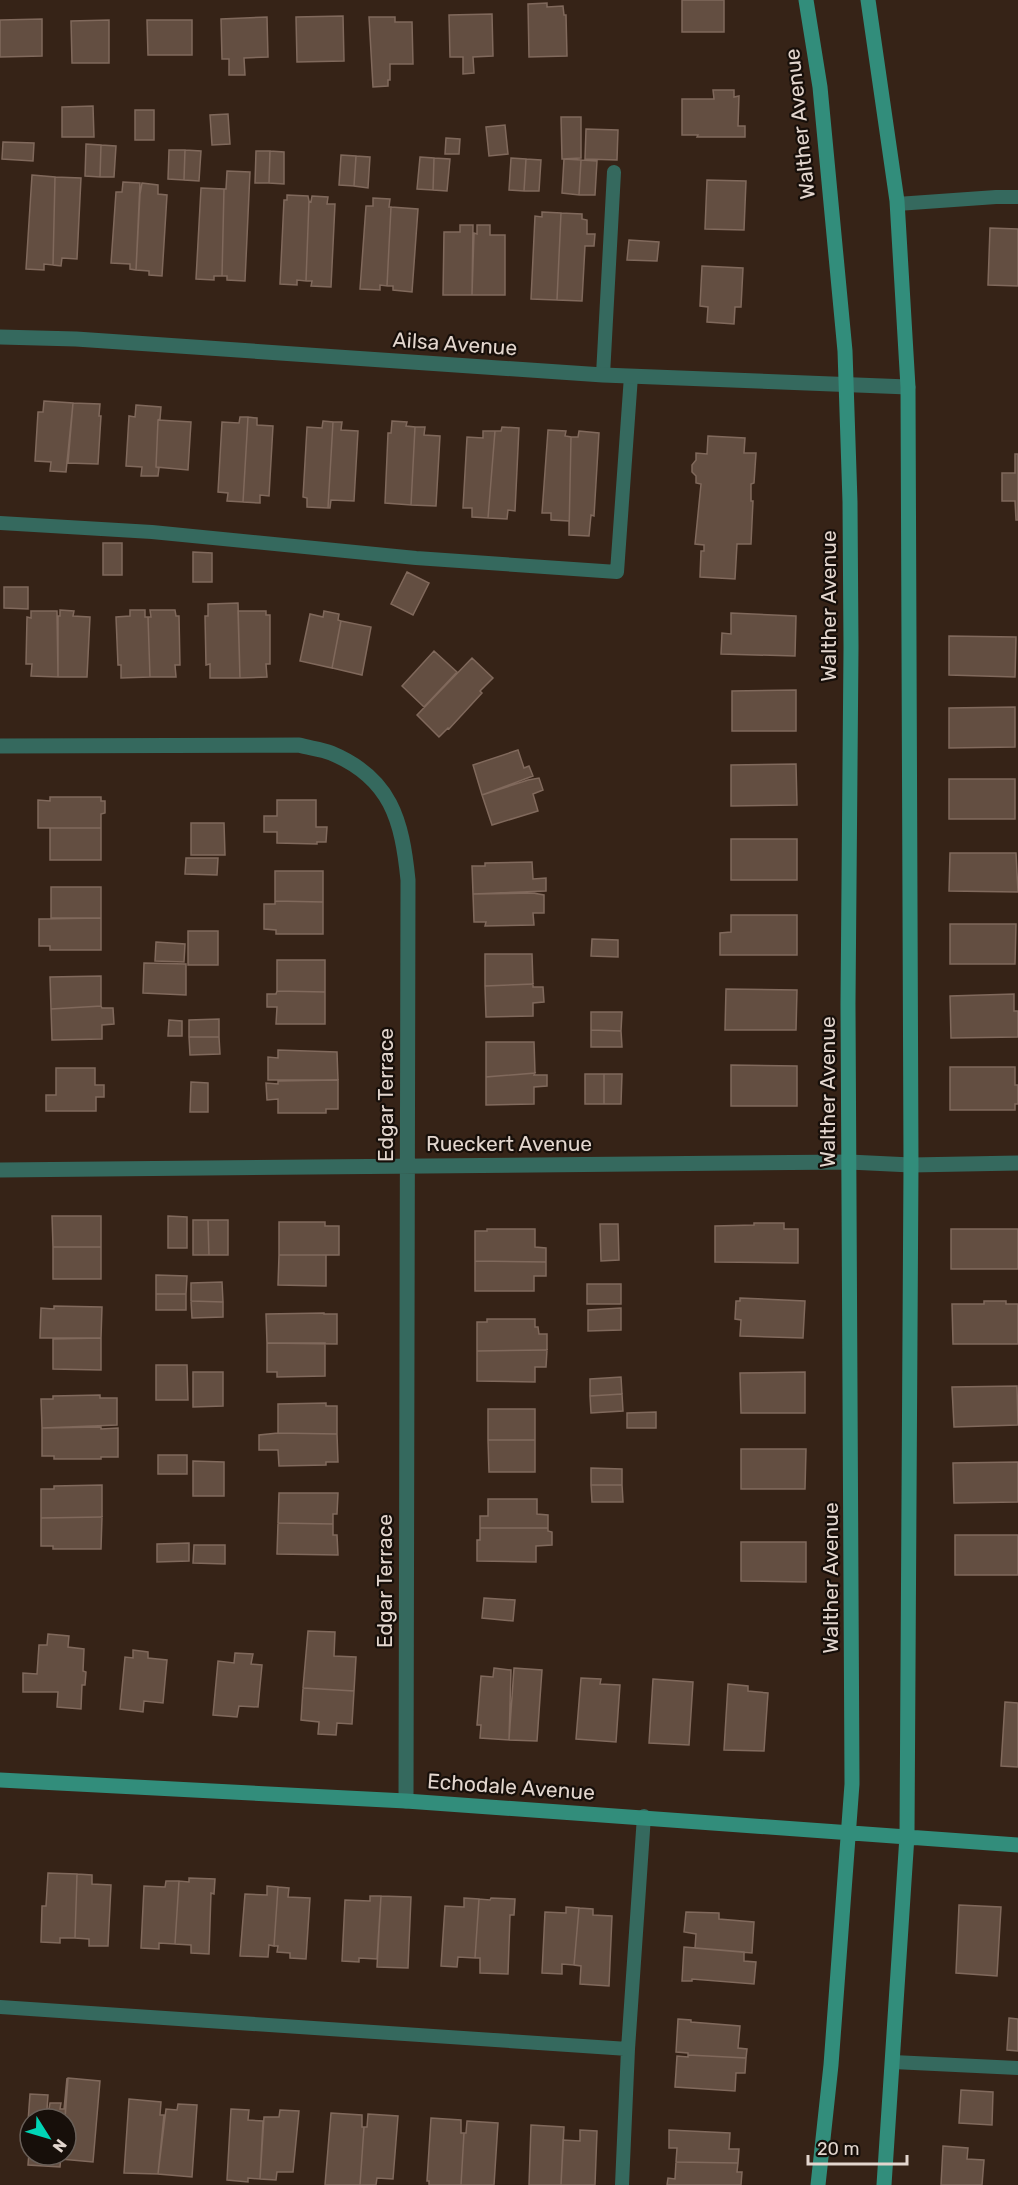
<svg xmlns="http://www.w3.org/2000/svg" width="1018" height="2185" font-family="Rubik,sans-serif">
	<rect width="100%" height="100%" fill="#362317"/>
	<path fill="#634e41" stroke="#80695c" stroke-width="1.5" d="M682 0H724V32H682Z
		M547 3V7L563 6 564 15H566L567 56 529 57 528 4Z
		M492 14 493 56 473 57 474 73 463 74V57H450L449 15Z
		M343 16 344 61 297 62 296 17Z
		M267 17 268 57 244 58 245 75H229V59H222L221 19Z
		M369 17H395V22H412L413 64H390V80H388V86L373 87Z
		M42 19V56L0 57V20Z
		M109 20V63H72L71 21Z
		M147 20H192V55H148Z
		M713 90H734V97L739 96 738 126H745V137H697L698 135H682V99H714Z
		M93 106 94 137H62V107Z
		M135 110H154V140H135Z
		M228 114 230 144 212 145 210 115Z
		M561 117H581V158L562 159Z
		M505 125 508 154 489 156 486 127Z
		M586 129 618 130 617 160 585 159Z
		M446 138 460 139 459 154H445Z
		M3 142 34 143 33 161 2 159Z
		M86 144 101 145 100 177 85 176Z
		M101 145 116 146 114 177H100Z
		M169 150H185L184 180 168 179Z
		M185 150 201 151 199 181 184 180Z
		M256 151H270L269 183H255Z
		M270 151 284 152V184L269 183Z
		M341 155 356 156 354 186 339 185Z
		M356 156 370 157 368 188 354 186Z
		M420 157 434 158 433 190 417 189Z
		M434 158 450 159 447 191 433 190Z
		M511 158 526 159 524 191 509 190Z
		M526 159 541 160 539 191H524Z
		M564 159 581 160 579 195 562 193Z
		M581 160 597 161 595 195H579Z
		M227 171 250 172 245 281 227 280V276H222L224 189H226Z
		M32 175 55 177 53 265 44 264V270L26 269Z
		M55 177 81 178 77 259 62 258 61 266 53 265Z
		M707 180 746 181 744 230 705 229Z
		M123 182 140 183 136 270 130 269V264L111 263 116 192H122Z
		M142 183 158 185V194L167 195 162 276 149 275V271L136 270 140 194Z
		M201 188 224 189 222 276H214V280L196 279Z
		M287 195 308 196 309 201 306 281 297 280V285L280 284 284 200H287Z
		M312 196 328 197 327 204H335L331 287 311 286 312 281H306L309 201 311 202Z
		M373 198 390 199 389 207H391L387 286 380 285V290L360 289 366 206H373Z
		M391 207 418 209 412 292 393 290V286H387Z
		M542 212 561 213 557 300 531 299 535 216 542 217Z
		M561 213 582 214V219L587 220V234H595L594 246H585L582 301 557 300Z
		M460 225H473L472 295H443L444 232H460Z
		M477 225H490V235H505V295H472L474 233 477 234Z
		M990 228 1018 229V286L988 285Z
		M629 240 659 242 657 261 627 260Z
		M702 266 743 268 741 307H735L734 324 707 322 708 307 700 306Z
		M44 401 73 403 66 472 50 471 51 462 35 461 38 412H43Z
		M73 403 100 404 99 416H101L98 464 68 463Z
		M136 405 161 407 160 419 158 420 156 467 159 468 158 476H141L142 467 126 466 129 416 135 417Z
		M240 417H248L243 502 227 501 228 493 218 492 222 422 239 423Z
		M248 417 257 418V425L273 426 269 496 260 495V503L243 502Z
		M158 420 191 422 188 470 156 467Z
		M323 421 333 422 328 508 307 507V498L303 497 307 427 322 428Z
		M392 421 407 422 406 426 415 427 411 505 385 503 388 433H391Z
		M333 422H342L341 430 358 431 354 501 331 500 330 508H328Z
		M415 427H425L424 435 440 436 436 506 411 505Z
		M502 427 519 428 515 511 508 510 507 519 488 518 495 431H501Z
		M548 430 566 431 565 436 571 437 569 535V521L551 520V513H542Z
		M483 431H495L488 518 472 517V508H463L467 437 483 438Z
		M579 431 599 433 594 516 591 515 589 536 569 535 571 437H578Z
		M708 436 745 438 744 453H756L754 483 751 484V501H753L751 544H737L735 579 700 577 701 551H704V545L695 544 701 484 696 483V476L692 472V465L696 460V453L707 454Z
		M1015 454H1018V520H1016L1015 501H1002V473H1015Z
		M103 543H122V575H103Z
		M193 552 212 553V582H193Z
		M407 572 429 583 413 615 391 604Z
		M4 587H28V609L4 608Z
		M238 603 240 678H210V664L206 665 205 616H208V604Z
		M60 610 74 611 73 616 90 617 87 677H58V616H60Z
		M130 610H145V617H148L150 677 121 678V665H118L116 617 130 616Z
		M150 610H175L176 616H179L180 665H175L176 677H150L148 617H151Z
		M31 611H57L58 677 31 676 32 664H26L27 617 31 618Z
		M238 611H266V615H270V664H266L267 677 240 678Z
		M324 611 339 614 338 620 341 621 332 668 300 661 310 614 323 617Z
		M731 613 796 616 795 656 721 654 722 633 731 634Z
		M341 621 371 627 362 675 332 668Z
		M949 636 1016 637 1015 677 949 675Z
		M434 651 457 672 424 707 402 686Z
		M472 658 493 678 480 691 482 693 449 729 448 728 439 737 417 715Z
		M796 690V731H732V691Z
		M1015 707V747L949 748V708Z
		M518 750 524 768 529 766 533 776 482 795 473 765Z
		M796 764 797 805 731 806V765Z
		M539 778 543 790 533 794 538 811 492 825 482 795 528 780Z
		M949 779H1015V819H949Z
		M50 797H101V801H105V813L101 814V828H38V800L50 801Z
		M277 800H316V827H327L326 842H317V844L277 843V832H264V816H277Z
		M191 823H224L225 855H191Z
		M50 828H101V860H50Z
		M731 839H797V880H731Z
		M950 853H1016L1018 892 949 891Z
		M186 858H218L217 875 185 874Z
		M532 862 533 879 546 878V891L473 894 472 866H485V863Z
		M275 871H323V902L275 901Z
		M51 887H101V918H51Z
		M533 893 544 895V913H533L534 925 485 926 486 922H474L473 894Z
		M275 901 323 902V934H276V930L264 929V904H275Z
		M731 915H797V955H720V933L731 932Z
		M101 918V950H50V946H39V919Z
		M950 924H1016L1015 964H950Z
		M188 931H218V965H188Z
		M592 939 618 940V957L591 956Z
		M156 942 185 944 184 962 155 961Z
		M485 954H532L533 984 485 986Z
		M277 960H325V992L277 991Z
		M144 963 186 964V995L143 993Z
		M101 976V1006L51 1009 50 977Z
		M533 984V987H543L544 1002 533 1003V1016L486 1017 485 986Z
		M726 989 797 990 796 1030H725Z
		M277 991 325 992V1024H276L277 1007H267V994H276Z
		M1014 994V1011H1018V1037L951 1038 950 996Z
		M101 1006 102 1008H113L114 1024 102 1025V1039L52 1040 51 1009Z
		M591 1012H622L621 1031 591 1030Z
		M219 1019V1037H189V1020Z
		M169 1020 182 1021V1036H168Z
		M591 1030 621 1031 622 1047H591Z
		M189 1037H219L220 1054 190 1055Z
		M486 1042H534L535 1073 486 1077Z
		M278 1050 337 1052 338 1080H268V1057L278 1058Z
		M731 1065 797 1066V1106H731Z
		M950 1067H1015V1085H1018V1104H1015V1110H950Z
		M56 1068H95V1085H104V1097H96V1111H46V1095H56Z
		M535 1073 534 1075H547V1086L534 1087V1104L486 1105V1077Z
		M585 1074H604V1104H585Z
		M604 1074H622L621 1104H604Z
		M338 1080V1109H326V1113H278V1099L267 1100 266 1083 278 1084V1081Z
		M191 1082 208 1083V1112H190Z
		M52 1216H101V1247H53Z
		M168 1216 187 1217V1248H168Z
		M193 1220H208L209 1255H193Z
		M208 1220H228V1255H209Z
		M279 1222H325V1226H339V1255H279Z
		M754 1223H784V1229H798V1263L715 1262V1226L754 1225Z
		M600 1224H618L619 1260 601 1261Z
		M487 1229H535V1247L546 1248V1262L475 1261V1231H487Z
		M951 1229H1018V1269H951Z
		M53 1247H101V1279H53Z
		M279 1255H326V1286L278 1285Z
		M475 1261 546 1262V1276H534V1291H475Z
		M156 1275 187 1276 186 1294H156Z
		M222 1282 223 1302 191 1301V1283Z
		M587 1284H621V1304H587Z
		M156 1294H186V1310H156Z
		M740 1298 805 1301 803 1338 740 1336 741 1320 735 1319 736 1301H740Z
		M191 1301 223 1302V1317L192 1318Z
		M984 1301H1006V1304H1018V1344H953L952 1304H984Z
		M54 1306 102 1307 101 1338H40L41 1308 54 1309Z
		M621 1308V1330L588 1331V1310Z
		M324 1313V1314H337V1344L267 1343 266 1314Z
		M487 1319H535V1327H538L539 1334H547V1350L477 1351V1322H487Z
		M101 1338V1370L53 1369V1339Z
		M267 1343H325V1376L277 1377V1372H267Z
		M547 1350 546 1367H535V1382L477 1381V1351Z
		M156 1365H187L188 1400H156Z
		M193 1372H223V1406L193 1407Z
		M805 1372V1413H741L740 1373Z
		M621 1377 622 1394 590 1396V1379Z
		M1017 1386 1018 1425 954 1427 952 1387Z
		M622 1394 623 1411 591 1413 590 1396Z
		M100 1395V1398H117V1425L42 1428 41 1399H53V1396Z
		M326 1403V1406H337V1434L278 1433V1404Z
		M488 1409H535V1440H488Z
		M656 1412V1428H627V1413Z
		M101 1427V1429L118 1428V1457H101V1459H54V1456H42V1428Z
		M278 1433 337 1434 338 1462H326V1465L279 1466 278 1450H259V1435Z
		M488 1440H535V1472H489Z
		M741 1449H806L805 1489H741Z
		M158 1455H187V1474H158Z
		M193 1461 224 1462V1496H193Z
		M1018 1462V1502L954 1503 953 1463Z
		M591 1468 622 1469V1485H591Z
		M102 1485V1517L41 1518V1489H54V1486Z
		M591 1485H622L623 1502H592Z
		M279 1493H338L337 1514H333V1524L278 1523Z
		M488 1499H537V1514L548 1515V1528H480V1516H488Z
		M102 1517 101 1549H53V1546H41V1518Z
		M278 1523 333 1524V1535H337L338 1555 277 1554Z
		M480 1528H548V1531L552 1532V1545L536 1546V1562L477 1561V1540H480Z
		M955 1535H1018V1575H955Z
		M741 1542H806V1582L741 1581Z
		M189 1543V1561L157 1562V1544Z
		M194 1545H225V1564L193 1563Z
		M484 1598 515 1600 513 1621 482 1618Z
		M308 1631 335 1632 334 1656 356 1657 354 1691 303 1688Z
		M48 1634 69 1636 68 1647 84 1649 83 1671 86 1672 85 1685H82L81 1709 57 1707 58 1692H23V1673L37 1674 39 1645H47Z
		M133 1650 148 1652V1658L167 1660 163 1703 144 1701 143 1712 120 1709 125 1657 133 1658Z
		M235 1653 253 1654 251 1664 262 1665 258 1707 239 1706 237 1717 213 1715 218 1661 234 1663Z
		M494 1668 511 1670 509 1740 480 1738 481 1725H477L481 1676 493 1677Z
		M514 1668 542 1670 537 1741 509 1740Z
		M581 1678 601 1679 600 1684 620 1685 616 1742 576 1739Z
		M653 1679 693 1682 689 1745 649 1743Z
		M728 1684 748 1686V1691L768 1693 764 1751 724 1750Z
		M303 1688 354 1691 352 1724 337 1723 336 1735 318 1734 319 1722 301 1720Z
		M1005 1702 1018 1703V1767L1001 1766Z
		M48 1873 77 1874 75 1938H60V1943L41 1942 42 1906H46Z
		M77 1874 92 1875V1884L111 1885 108 1946H89V1939L75 1938Z
		M189 1878 215 1879 214 1894 211 1893 209 1954 191 1953V1945L175 1944 179 1881 189 1882Z
		M166 1881H179L175 1944 159 1943V1949L141 1948 144 1886 165 1887Z
		M267 1886 278 1887 274 1946 269 1945 268 1957 240 1956 245 1894 267 1895Z
		M278 1887 289 1888 288 1897 310 1898 306 1959 290 1958V1953L277 1952 278 1946H274Z
		M370 1896H381L377 1959 359 1958V1962L342 1961 345 1900 370 1901Z
		M381 1896 411 1897 408 1968 377 1967Z
		M464 1898 479 1899 475 1958 458 1957 457 1967 441 1966 445 1906 464 1907Z
		M491 1898 515 1899 514 1915H510L508 1974 480 1973V1958H475L479 1899 490 1900Z
		M959 1905 1001 1907 997 1976 956 1973Z
		M566 1907 579 1908 574 1965 562 1964V1974L542 1973 545 1912 566 1913Z
		M579 1908 593 1909V1915L612 1916 609 1986 580 1984 581 1966 574 1965Z
		M686 1912 719 1913V1919L754 1922 752 1953 695 1948 696 1934 684 1932Z
		M684 1947 744 1952V1961L756 1962 754 1984 692 1979V1981H682Z
		M1009 2018 1018 2019V2051L1007 2050Z
		M678 2019 691 2020V2022L740 2026 738 2048 747 2049 746 2058 688 2055V2053L676 2052Z
		M688 2055 746 2058 745 2073H736L735 2091 675 2087 677 2056 688 2057Z
		M67 2078 65 2119H30V2136H27L30 2094 48 2095 47 2109H49L50 2103H61L60 2109H64Z
		M68 2078 100 2081 93 2162 61 2159V2155H66L65 2119Z
		M961 2090 993 2092 992 2125 959 2123Z
		M129 2099 161 2102 160 2115H164L158 2174 124 2173Z
		M178 2104 197 2105 192 2177 158 2174 166 2109 177 2110Z
		M231 2109 249 2110 248 2120 263 2121 260 2179 248 2178V2182L227 2180Z
		M280 2110 299 2111 293 2172H277L276 2180 260 2179 264 2117H279Z
		M331 2113 362 2115V2127H364L360 2185H325Z
		M368 2114 398 2116 393 2179 377 2178 376 2185H360L364 2127H367Z
		M431 2118 461 2120V2133H464L461 2185H429V2181H427Z
		M467 2121 498 2123 494 2185H461L464 2133H466Z
		M531 2125 564 2127 561 2185H529Z
		M580 2130 597 2131 595 2185H561L563 2140 580 2141Z
		M669 2130 730 2133 729 2149H739L738 2163 676 2162 677 2148H669Z
		M30 2140V2155H61L60 2167 28 2165Z
		M943 2146 968 2148 967 2159 984 2160 982 2185H941Z
		M676 2162 738 2163 737 2172H742L741 2185H667L668 2178 675 2179Z"/>
	<g fill="none" stroke-linecap="round" stroke-linejoin="round">
		<path stroke="#35695e" stroke-width="14" d="M897 204 996 197H1018
			M603 375 614 172
			M0 523 152 532 416 558 617 572 631 376
			M0 2007 628 2049
			M893 2062 1018 2068
			M622 2185 628 2049 644 1816"/>
		<path stroke="#35695e" stroke-width="15" d="M0 337 76 339 603 375 908 387
			M0 746 299 745C309 748 321 749 331 753 391 778 402 820 408 880L406 1801
			M0 1170 849 1162 911 1165 1018 1163"/>
		<path stroke="#328d7b" stroke-width="15" d="M806 0 820 87 845 351 850 502 851 647 848 1004 852 1784 831 2065 818 2185
			M868 0 897 201 908 387 911 1165 907 1836 884 2185
			M0 1780 406 1801 1018 1845"/>
	</g>
	<g text-anchor="middle" stroke-width="4.5" stroke-linejoin="round" paint-order="stroke">
		<g font-size="21" fill="#e3d6ce" stroke="#170f0a">
			<text transform="translate(800 124) rotate(-96)" y="7">Walther Avenue</text>
			<text transform="translate(455 344) rotate(4)" y="7">Ailsa Avenue</text>
			<text transform="translate(829 606) rotate(-90)" y="7">Walther Avenue</text>
			<text transform="translate(828 1092) rotate(-90)" y="7">Walther Avenue</text>
			<text transform="translate(386 1095) rotate(-90)" y="7">Edgar Terrace</text>
			<text x="509" y="1151">Rueckert Avenue</text>
			<text transform="translate(831 1578) rotate(-90)" y="7">Walther Avenue</text>
			<text transform="translate(385 1581) rotate(-90)" y="7">Edgar Terrace</text>
			<text transform="translate(511 1787) rotate(4)" y="7">Echodale Avenue</text>
		</g>
	</g>
	<g transform="translate(48 2137) rotate(127)"><circle r="28" fill="#170f0a" stroke="#695f58" stroke-width="1.5"/>
	<path d="M0-4.5L10 22L0 15L-10 22Z" fill="#01d5b6"/>
	<text y="-9" font-size="16" font-weight="bold" text-anchor="middle" fill="#e3d6ce">N</text>
	</g>
	<path d="M808 2155v9h99v-9" fill="none" stroke="#e3d6ce" stroke-width="3"/>
	<text x="817" y="2155" font-size="18" fill="#e3d6ce" stroke="#170f0a" stroke-width="4.5" paint-order="stroke">20 m</text>
</svg>
